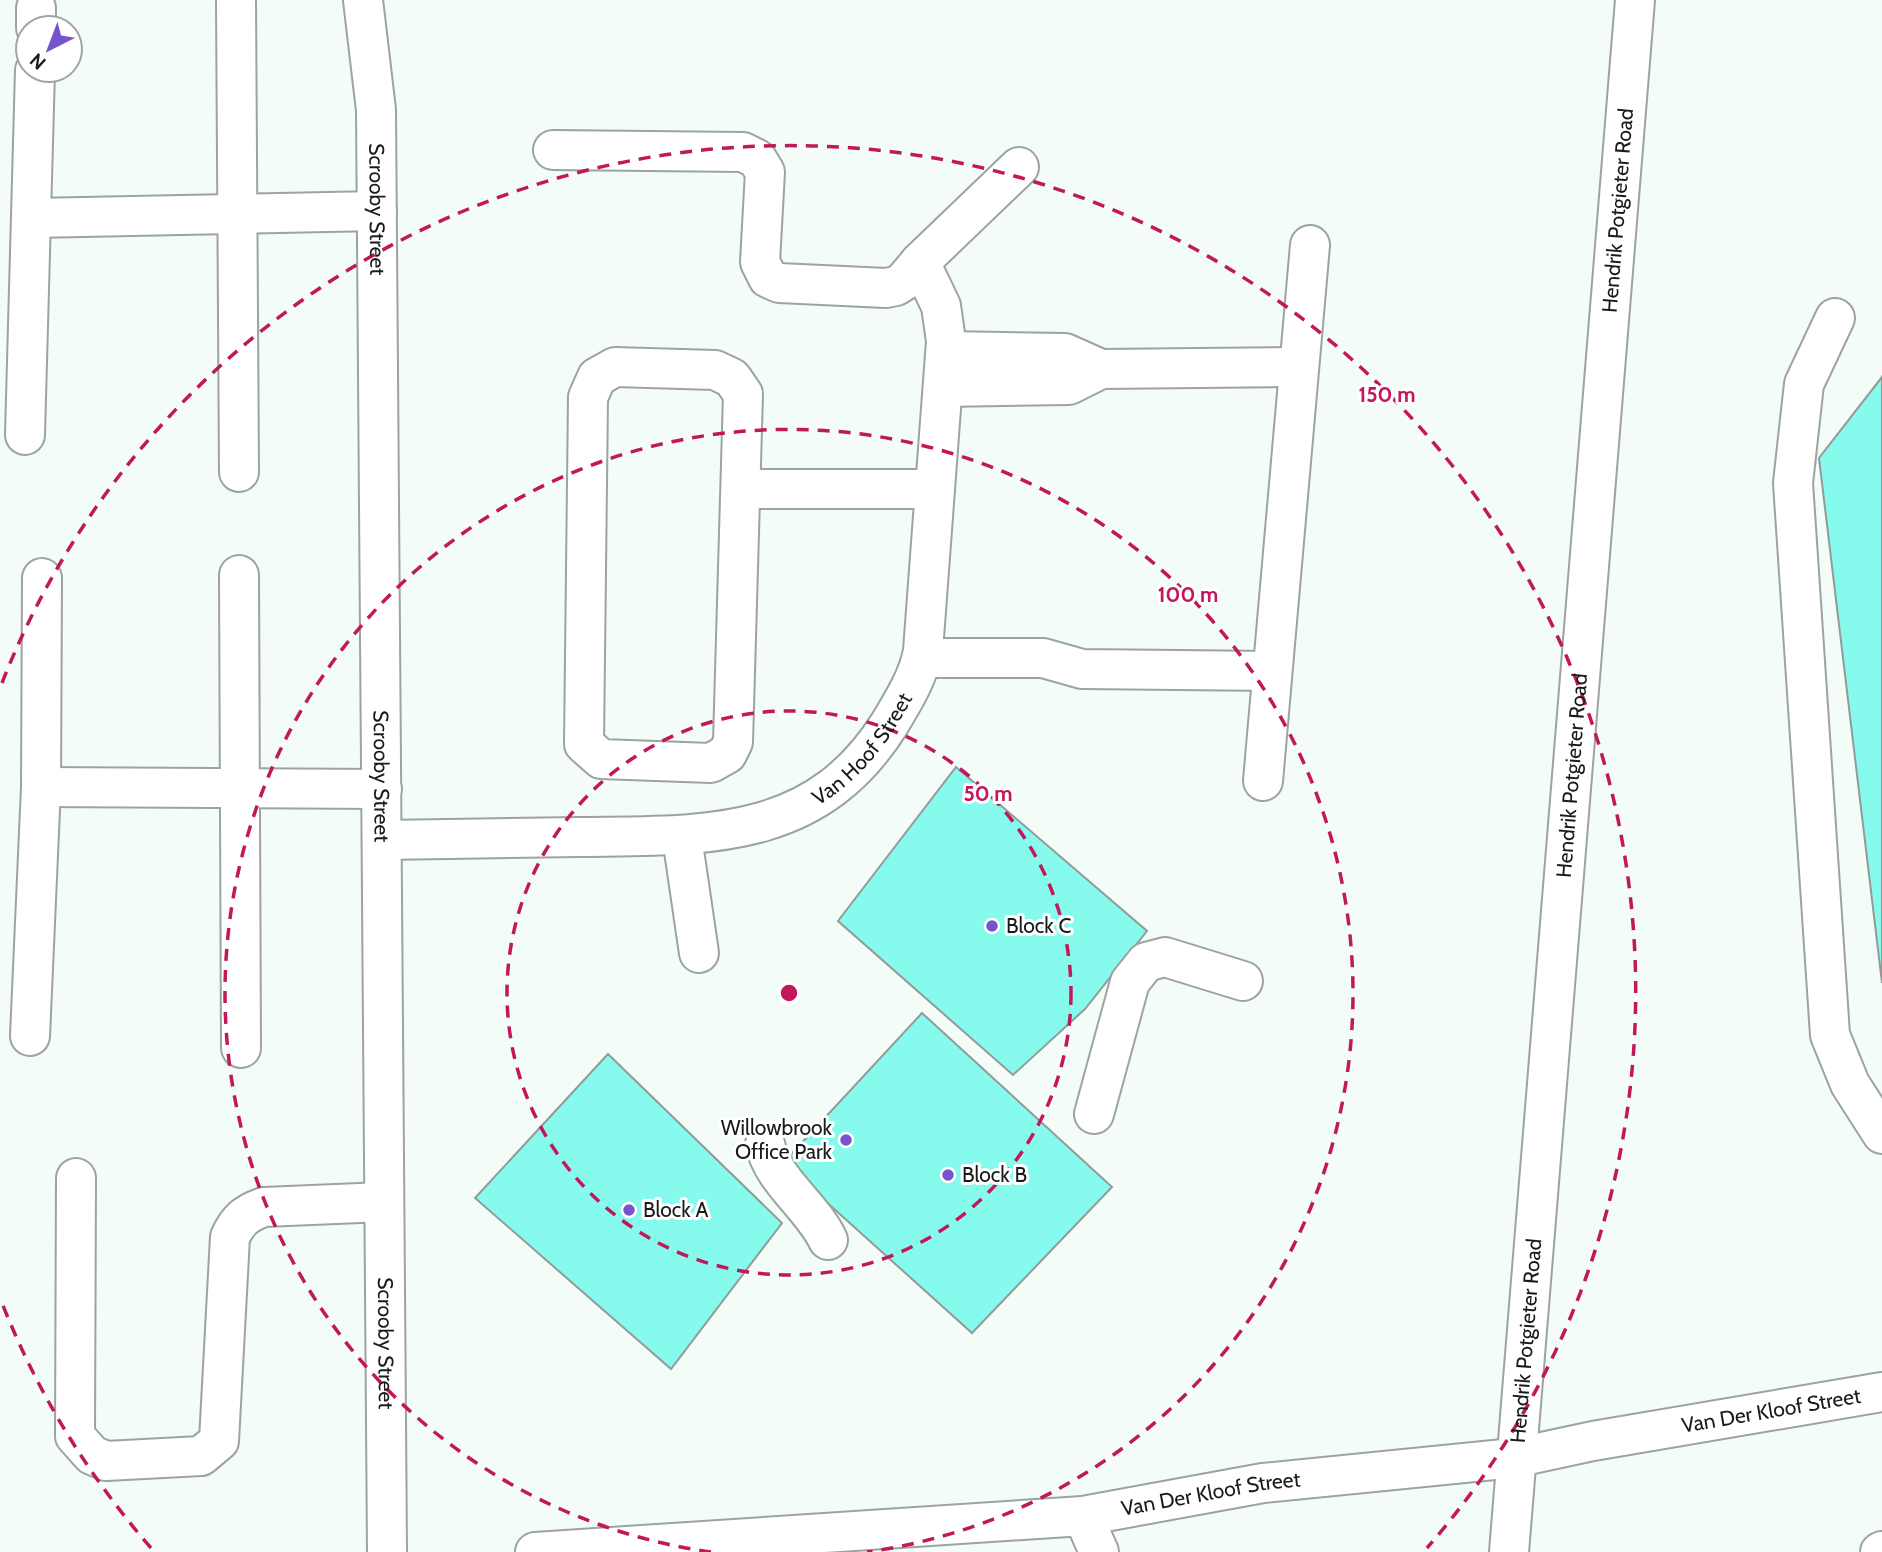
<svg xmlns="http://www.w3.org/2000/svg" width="1882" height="1552" font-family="Cabin,sans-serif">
	<rect width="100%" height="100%" fill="#f3fcf6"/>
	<path fill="#87faee" stroke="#919b9a" stroke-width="2" d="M1882 377V983L1819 458Z
		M956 767 1147 931 1085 1009 1013 1075 838 921Z
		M922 1013 1112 1187 972 1333 783 1163Z
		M608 1054 782 1223 671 1369 475 1198Z"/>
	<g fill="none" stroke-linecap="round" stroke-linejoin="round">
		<defs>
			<g id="minor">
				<path d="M236 0 239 472"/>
				<path id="s1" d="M363 0 376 110 387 1552"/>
				<path d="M36 28V8"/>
				<path d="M553 150 743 152 757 159 765 172 760 262 768 278 779 283 886 288 896 286 904 281 920 262 1019 167"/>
				<path d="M33 218 377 211"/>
				<path d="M1835 318 1804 384 1793 483 1830 1035 1850 1084 1882 1134"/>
				<path d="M946 351 1065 353 1101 369 1299 367"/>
				<path d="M615 367 715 370 732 378 743 394 733 742 727 754 711 763 601 759 584 744 588 397 597 377Z"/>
				<path d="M943 387 1069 385 1101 369"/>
				<path d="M25 435 35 70"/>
				<path d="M742 489H935"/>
				<path d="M239 575 241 1048"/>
				<path d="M922 658H1043L1082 669 1272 671"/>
				<path d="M1263 781 1310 245"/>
				<path d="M41 787 382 789"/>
				<path d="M682 837 699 953"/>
				<path id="s2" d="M382 840C448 839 513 838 579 837 704 835 815 843 890 723 903 701 918 678 923 651L946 341 941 306 920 262"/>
				<path d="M30 1036 41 787 42 578"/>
				<path d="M1094 1114 1130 982 1146 962 1165 957 1243 981"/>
				<path d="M765 1144C772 1180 812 1206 828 1240"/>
				<path d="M76 1178 75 1436 92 1455 106 1461 201 1456 219 1441 230 1237C238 1220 246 1213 264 1207L384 1202"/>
				<path d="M1083 1516 1099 1552"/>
				<path id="s3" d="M535 1552 1083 1516 1263 1483 1514 1458 1593 1441 1882 1392"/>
				<path d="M1880 1552 1882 1551"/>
			</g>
			<g id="major">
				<path id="s4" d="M1509 1552 1635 0"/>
			</g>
		</defs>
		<use href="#minor" stroke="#9ca49f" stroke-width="42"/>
		<use href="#major" stroke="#9ca49f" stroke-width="42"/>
		<use href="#minor" stroke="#fff" stroke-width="38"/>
		<use href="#major" stroke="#fff" stroke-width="38"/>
	</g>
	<g fill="none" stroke="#c2185b" stroke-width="3.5" stroke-dasharray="12 9">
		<circle cx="789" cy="993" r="282"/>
		<path d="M711 1552A564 564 0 1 1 867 1552"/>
		<path d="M151 1548A846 846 0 0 1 2 1303M2 683A846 846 0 1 1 1427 1548"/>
	</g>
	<g fill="#7753cc" stroke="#fff" stroke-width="2.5">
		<circle cx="992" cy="926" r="7"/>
		<circle cx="846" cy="1140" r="7"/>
		<circle cx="948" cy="1175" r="7"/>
		<circle cx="629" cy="1210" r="7"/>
	</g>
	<g text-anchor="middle" stroke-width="6" stroke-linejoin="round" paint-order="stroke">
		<g font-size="21" fill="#181b19" stroke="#fff">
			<text dy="7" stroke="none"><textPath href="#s1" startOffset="210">Scrooby Street</textPath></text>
			<text dy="7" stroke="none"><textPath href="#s4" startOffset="1346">Hendrik Potgieter Road</textPath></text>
			<text dy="7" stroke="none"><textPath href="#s2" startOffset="509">Van Hoof Street</textPath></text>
			<text dy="7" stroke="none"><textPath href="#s1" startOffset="777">Scrooby Street</textPath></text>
			<text dy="7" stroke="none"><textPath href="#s4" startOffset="779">Hendrik Potgieter Road</textPath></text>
			<text dy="7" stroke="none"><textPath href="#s4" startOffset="212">Hendrik Potgieter Road</textPath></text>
			<text dy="7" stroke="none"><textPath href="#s1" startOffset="1344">Scrooby Street</textPath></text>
			<text dy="7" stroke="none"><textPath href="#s3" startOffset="1246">Van Der Kloof Street</textPath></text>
			<text dy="7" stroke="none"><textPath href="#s3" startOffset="679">Van Der Kloof Street</textPath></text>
		</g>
		<g font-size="21" fill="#181b19" stroke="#fff" text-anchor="start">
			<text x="1006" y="933">Block C</text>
			<text x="832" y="1135" text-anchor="end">Willowbrook<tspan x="832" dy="24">Office Park</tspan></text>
			<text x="962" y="1182">Block B</text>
			<text x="643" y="1217">Block A</text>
		</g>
	</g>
	<circle cx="789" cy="993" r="10" fill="#c2185b" stroke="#fff" stroke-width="3.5"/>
	<g font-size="21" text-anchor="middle" font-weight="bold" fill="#c2185b" stroke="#fff" stroke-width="6" stroke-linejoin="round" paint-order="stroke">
		<text x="1387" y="402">150 m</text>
		<text x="1188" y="602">100 m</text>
		<text x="988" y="801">50 m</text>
	</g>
	<g transform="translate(49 49) rotate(222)"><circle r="33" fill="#ffffff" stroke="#a3a4a3" stroke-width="2"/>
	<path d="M0-5L12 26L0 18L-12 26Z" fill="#7753cc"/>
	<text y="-10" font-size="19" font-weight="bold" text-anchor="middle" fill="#181b19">N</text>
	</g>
</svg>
